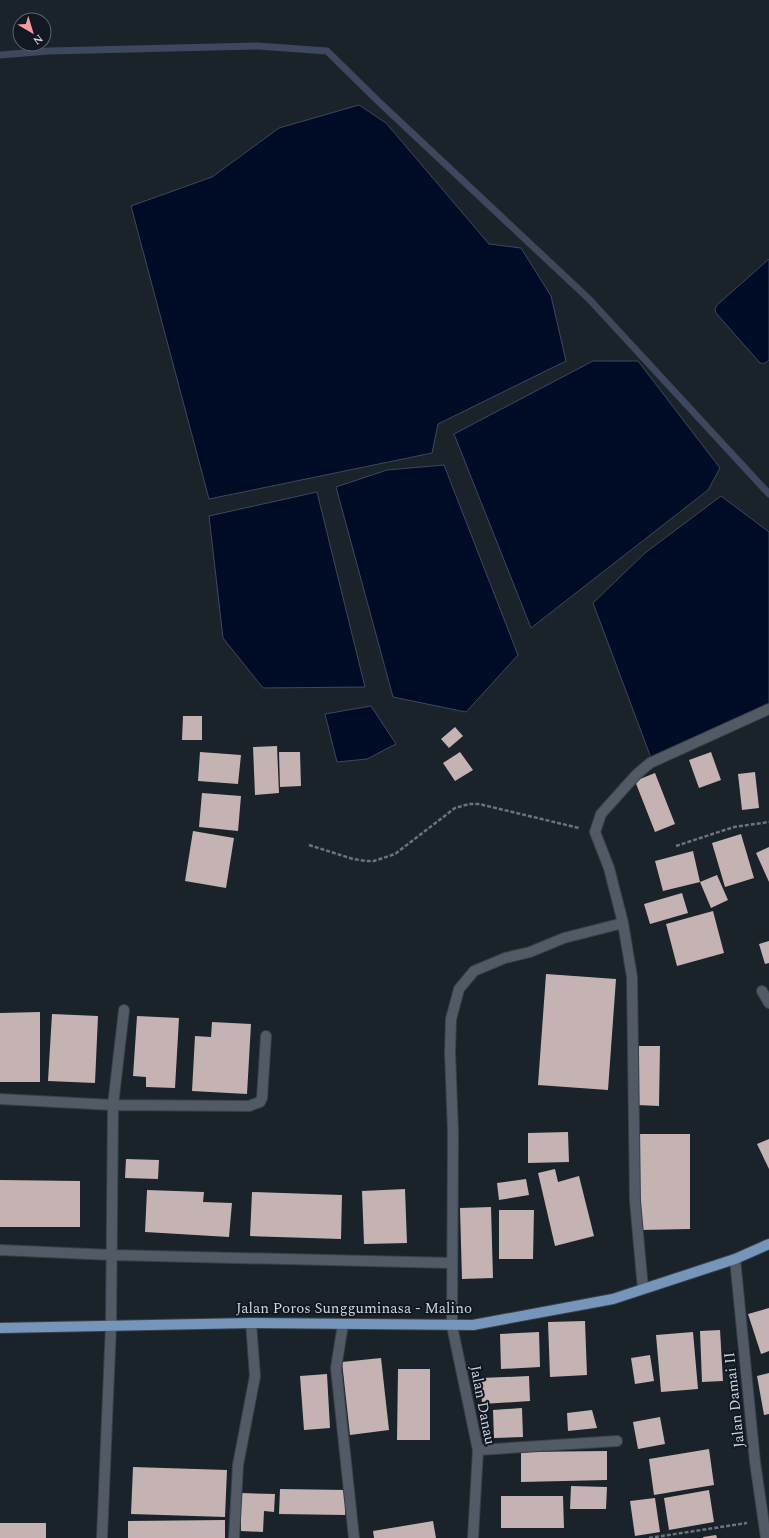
<svg xmlns="http://www.w3.org/2000/svg" width="769" height="1538" font-family="Spectral,serif">
	<rect width="100%" height="100%" fill="#1a222a"/>
	<path fill="#000b26" stroke="#3e485c" d="M359 105 386 123 489 244 521 248 551 296 566 361 438 424 432 453 209 499 131 206 212 177 279 128Z
		M769 259V360C766 363 764 364 760 363L716 313 715 309 717 305Z
		M593 361H638L720 468 708 490 531 628 454 434Z
		M444 465 518 655 466 712 393 697 336 487 387 470Z
		M317 492 365 687 263 688 223 638 209 516Z
		M721 496 769 532V704L651 758 593 603 645 553Z
		M371 706 396 744 367 759 337 762 325 714Z"/>
	<g fill="none" stroke-linecap="round" stroke-linejoin="round">
		<path stroke="#3e485c" stroke-width="7" d="M0 55 49 51 258 46 327 51 379 102 589 299 769 494"/>
	</g>
	<path fill="#c4b3b2" d="M183 716H202V740H182Z
		M455 727 463 736 449 748 441 739Z
		M277 746 279 793 255 795 253 747Z
		M200 752 241 755 238 784 198 781Z
		M279 752H300L301 786 280 787Z
		M460 752 473 770 455 781 443 763Z
		M711 752 721 780 699 788 689 760Z
		M755 772 759 808 742 810 738 774Z
		M655 773 675 824 655 832 635 781Z
		M202 793 241 796 238 831 199 827Z
		M193 831 234 838 226 888 185 881Z
		M741 834 754 878 725 887 712 843Z
		M769 847V882L756 853Z
		M693 851 700 882 663 891 655 861Z
		M717 875 728 900 711 908 700 882Z
		M682 893 688 913 650 924 644 904Z
		M713 911 724 953 677 966 666 924Z
		M769 941V963L765 964 759 944Z
		M546 974 616 979 608 1090 538 1085Z
		M40 1012V1082H0V1013Z
		M52 1014 98 1016 95 1083 48 1081Z
		M137 1016 179 1018 175 1088 146 1087V1077L133 1076Z
		M212 1022 251 1024 247 1094 192 1091 195 1036 211 1037Z
		M639 1046H660L659 1106 637 1105Z
		M568 1132 569 1162 528 1163V1133Z
		M640 1134H690V1229L640 1230Z
		M769 1139V1169L757 1144Z
		M126 1159 159 1160 158 1179 125 1178Z
		M555 1169 558 1182 579 1176 594 1236 555 1246 538 1173Z
		M526 1179 529 1195 499 1200 497 1183Z
		M0 1180 80 1181V1227H0Z
		M405 1189 407 1243 364 1244 362 1191Z
		M147 1190 204 1192 203 1202 232 1203 229 1237 145 1232Z
		M252 1192 342 1195 341 1239 250 1236Z
		M491 1207 493 1278 462 1279 460 1208Z
		M499 1210H534L533 1259H499Z
		M769 1308V1351L761 1354 748 1314Z
		M585 1321 587 1375 550 1377 548 1322Z
		M720 1330 723 1381 702 1382 700 1331Z
		M539 1332 540 1367 501 1369 500 1334Z
		M693 1332 698 1389 661 1392 656 1335Z
		M650 1355 654 1381 635 1384 631 1358Z
		M381 1358 389 1430 350 1435 342 1362Z
		M398 1369H430V1440H397Z
		M769 1373V1414L764 1415 757 1376Z
		M327 1374 330 1428 304 1430 300 1376Z
		M529 1376 530 1401 482 1404 481 1378Z
		M522 1408 523 1437 494 1438 493 1410Z
		M592 1410 597 1428 568 1431 567 1413Z
		M660 1417 665 1444 638 1449 633 1422Z
		M709 1449 714 1485 654 1495 649 1459Z
		M607 1451V1480L521 1482V1452Z
		M133 1467 227 1470 225 1517 131 1514Z
		M571 1486 607 1487 606 1509H570Z
		M280 1489 346 1490 345 1515 279 1514Z
		M709 1490 714 1522 669 1530 664 1498Z
		M241 1493 275 1494 274 1512 264 1511 263 1532 241 1531Z
		M501 1496H563L564 1528H501Z
		M655 1498 660 1532 635 1536 630 1501Z
		M225 1520V1538H128V1521Z
		M433 1521 436 1538H374L373 1531Z
		M0 1523H46V1538H0Z
		M716 1535 717 1538H703V1537Z"/>
	<g fill="none" stroke-linecap="round" stroke-linejoin="round">
		<defs>
			<path id="minor" d="M762 991 769 1003
				M0 1099 113 1105 249 1106 260 1102 262 1098 266 1036
				M0 1250 112 1255 452 1263
				M735 1259 755 1462 766 1538
				M643 1289 635 1201 632 977 623 923 609 868 595 832 601 814 636 775 650 763 769 709
				M343 1324 336 1368 354 1538
				M478 1450 617 1441
				M102 1538 111 1325 113 1105 124 1010
				M234 1538 238 1465 255 1376 251 1323
				M473 1538 478 1450 452 1326 453 1133 450 1052 451 1019 459 989 474 971 505 958 530 952 564 938 623 923"/>
			<path id="primary" d="M0 1328 251 1323 473 1325 613 1299 735 1259 769 1244"/>
		</defs>
		<use href="#minor" stroke="#3a4047" stroke-width="12"/>
		<use href="#primary" stroke="#3a4047" stroke-width="12"/>
		<path stroke="#6d737a" stroke-width="2.5" stroke-dasharray="4 2" stroke-linecap="butt" d="M309 845 353 859 366 861H374L395 854 455 808 469 804H479L579 828
			M676 846 734 827 769 822
			M649 1538 747 1523"/>
		<use href="#minor" stroke="#525a65" stroke-width="10"/>
		<use href="#primary" stroke="#7595bb" stroke-width="10"/>
	</g>
	<g text-anchor="middle" stroke-width="4" stroke-linejoin="round" paint-order="stroke">
		<g font-size="15" fill="#d0d5db" stroke="#111821">
			<text x="354" y="1313">Jalan Poros Sungguminasa - Malino</text>
			<text transform="translate(734 1400) rotate(-96)" y="5">Jalan Damai II</text>
			<text transform="translate(483 1405) rotate(79)" y="5">Jalan Danau</text>
		</g>
	</g>
	<g transform="translate(32 32) rotate(142)"><circle r="19" fill="#111821" stroke="#5d646b"/>
	<path d="M0-3L7 15L0 10L-7 15Z" fill="#f59b9b"/>
	<text y="-6" font-size="11" font-weight="bold" text-anchor="middle" fill="#d0d5db">N</text>
	</g>
</svg>
